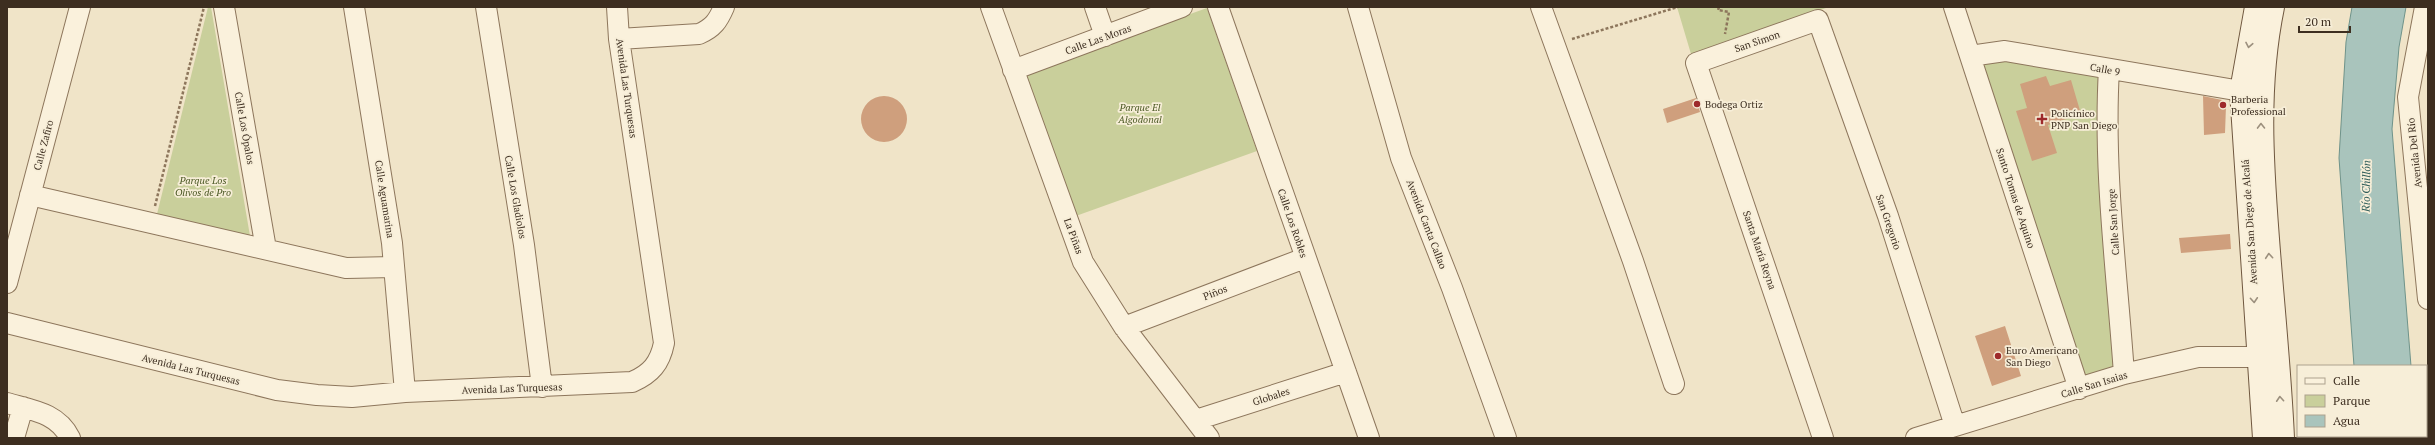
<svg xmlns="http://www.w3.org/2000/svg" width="2435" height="445" font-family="'PT Serif',serif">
	<rect width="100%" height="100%" fill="#f0e4c8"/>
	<path fill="#c9cf9b" d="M208 7H211L250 236 157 214Z
		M1677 7H1829L1691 54Z
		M1207 8 1257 151 1073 217 1022 74Z
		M2007 58 2103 73 2119 370 2082 381 1978 60Z"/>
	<path fill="#a9c4bc" stroke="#6f938a" d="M2352 7H2406L2399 47 2392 129 2411 366H2354L2339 158 2346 42Z
		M2360 436H2417V438H2360Z"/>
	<path fill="#cf9f7d" d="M2046 76 2050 86 2071 80 2081 114 2048 125 2057 153 2032 161 2016 111 2027 108 2020 84Z
		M861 119a23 23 0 1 1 46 0a23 23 0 1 1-46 0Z
		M2203 96 2222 100 2226 106 2225 133 2204 135Z
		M1696 98 1700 112 1667 123 1663 109Z
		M2230 234 2231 249 2181 253 2179 238Z
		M2005 326 2021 376 1992 386 1975 336Z"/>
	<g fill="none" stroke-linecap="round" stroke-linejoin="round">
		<defs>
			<path id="minor" d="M224 7 266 249
				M354 7 392 243 405 392
				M486 7 524 245 542 387
				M991 7 1083 262 1124 327 1209 438
				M1095 7 1105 36
				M1218 7 1369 438
				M1358 7 1401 158 1452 288 1506 438
				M1541 7 1633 261 1674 384
				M1954 7 2079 389
				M2425 7 2408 97 2428 299
				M619 39 699 34C713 28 718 21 724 7
				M1970 56 2005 51 2241 91
				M2109 69C2103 170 2117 273 2124 374
				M1013 70 1182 7
				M30 195 346 268 394 267
				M7 283 80 7
				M7 323 277 390 317 395 352 397 405 392 632 382C651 374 660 363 664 343L619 39 617 7
				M1124 327 1305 258
				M7 403C32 410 58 413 70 438
				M1196 420 1346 372
				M14 438 23 407
				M1823 438 1696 63 1818 20 1888 216 1955 426
				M1916 438 2124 374 2198 357H2274"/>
			<path id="secondary" d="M2256 7 2241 91 2264 438
				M2273 7C2257 85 2262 161 2268 239 2273 305 2280 372 2283 438"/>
		</defs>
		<use href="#minor" stroke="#8d765c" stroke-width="22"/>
		<use href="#secondary" stroke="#6f573f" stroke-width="24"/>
		<path stroke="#8d765c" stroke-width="2.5" stroke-dasharray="3 2" stroke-linecap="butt" d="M1719 7 1718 10 1729 12 1725 34
			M1572 39 1678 7
			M155 206 204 7"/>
		<use href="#minor" stroke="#faf1dc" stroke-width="20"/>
		<use href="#secondary" stroke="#faf1dc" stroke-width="22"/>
	</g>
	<defs><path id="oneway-chevron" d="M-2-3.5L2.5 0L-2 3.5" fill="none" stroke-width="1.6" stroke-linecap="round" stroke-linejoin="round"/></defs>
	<g stroke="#9c907e">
		<use href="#oneway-chevron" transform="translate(2249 45) rotate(101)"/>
		<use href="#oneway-chevron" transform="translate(2261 126) rotate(-91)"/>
		<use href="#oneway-chevron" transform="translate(2269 256) rotate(-95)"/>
		<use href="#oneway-chevron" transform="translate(2254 300) rotate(86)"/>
		<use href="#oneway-chevron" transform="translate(2280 399) rotate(-94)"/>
	</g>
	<g fill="#9e2a2b" stroke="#f7eed8" stroke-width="1.5">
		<circle cx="1697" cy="104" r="4"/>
		<circle cx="2223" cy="105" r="4"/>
		<path d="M2040 113h4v4h4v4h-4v4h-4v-4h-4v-4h4z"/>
		<circle cx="1998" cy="356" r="4"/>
	</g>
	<g text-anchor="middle" stroke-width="3.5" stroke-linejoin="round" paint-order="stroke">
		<g font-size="10" fill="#3d2e20" stroke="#f7eed8">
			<text transform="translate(1098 39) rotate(-20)" y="4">Calle Las Moras</text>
			<text transform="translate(1757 41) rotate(-19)" y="4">San Simon</text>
			<text transform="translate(2105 69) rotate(10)" y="4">Calle 9</text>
			<text transform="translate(627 88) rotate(82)" y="4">Avenida Las Turquesas</text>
			<text transform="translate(245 128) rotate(80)" y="4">Calle Los Ópalos</text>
			<text transform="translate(43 145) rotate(-75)" y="4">Calle Zafiro</text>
			<text transform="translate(2414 153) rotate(-96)" y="4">Avenida Del Río</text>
			<text transform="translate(516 197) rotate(80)" y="4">Calle Los Gladiolos</text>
			<text transform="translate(2016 198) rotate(72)" y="4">Santo Tomas de Aquino</text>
			<text transform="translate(385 199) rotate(81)" y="4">Calle Aguamarina</text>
			<text transform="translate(1889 222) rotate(71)" y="4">San Gregorio</text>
			<text transform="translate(2113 222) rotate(-94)" y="4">Calle San Jorge</text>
			<text transform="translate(2249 222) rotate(-94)" y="4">Avenida San Diego de Alcalá</text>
			<text transform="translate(1293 223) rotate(71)" y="4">Calle Los Robles</text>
			<text transform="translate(1427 224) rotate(69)" y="4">Avenida Canta Callao</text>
			<text transform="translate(1074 236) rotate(70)" y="4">La Piñas</text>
			<text transform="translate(1760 250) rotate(71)" y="4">Santa María Reyna</text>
			<text transform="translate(1215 292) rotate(-21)" y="4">Piños</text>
			<text transform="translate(191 369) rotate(14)" y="4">Avenida Las Turquesas</text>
			<text transform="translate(2094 384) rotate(-17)" y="4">Calle San Isaias</text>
			<text transform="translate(512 388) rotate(-2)" y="4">Avenida Las Turquesas</text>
			<text transform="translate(1271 396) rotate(-18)" y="4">Globales</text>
		</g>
		<g font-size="10" fill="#3d2e20" stroke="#f7eed8" text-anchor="start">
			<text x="2231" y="103">Barberia<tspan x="2231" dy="12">Professional</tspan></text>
			<text x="1705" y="108">Bodega Ortiz</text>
			<text x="2051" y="117">Policínico<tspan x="2051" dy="12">PNP San Diego</tspan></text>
			<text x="2006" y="354">Euro Americano<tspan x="2006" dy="12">San Diego</tspan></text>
		</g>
		<g font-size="10" font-style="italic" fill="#4d5a26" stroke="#f7eed8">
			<text x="1140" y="111">Parque El<tspan x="1140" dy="12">Algodonal</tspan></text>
			<text x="203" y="184">Parque Los<tspan x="203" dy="12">Olivos de Pro</tspan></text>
		</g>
		<g font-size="11" font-style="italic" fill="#2f5d5a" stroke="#f7eed8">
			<text transform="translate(2366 186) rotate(-89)" y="4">Río Chillón</text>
		</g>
	</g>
	<rect width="2435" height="445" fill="none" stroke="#3d2e20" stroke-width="16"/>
	<rect x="2297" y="365" width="130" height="72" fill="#f7eed8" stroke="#ada18e"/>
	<rect x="2305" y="378" width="20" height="6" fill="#faf1dc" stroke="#ada18e"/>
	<text x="2333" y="385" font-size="12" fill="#3d2e20">Calle</text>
	<rect x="2305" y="395" width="20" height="12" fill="#c9cf9b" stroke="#ada18e"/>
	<text x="2333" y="405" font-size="12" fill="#3d2e20">Parque</text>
	<rect x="2305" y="415" width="20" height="12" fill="#a9c4bc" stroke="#ada18e"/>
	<text x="2333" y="425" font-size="12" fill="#3d2e20">Agua</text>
	<path d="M2299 26v6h51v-6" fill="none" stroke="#3d2e20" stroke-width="2"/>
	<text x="2305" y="26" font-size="12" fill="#3d2e20" stroke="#f7eed8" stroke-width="3" paint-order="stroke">20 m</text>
</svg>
